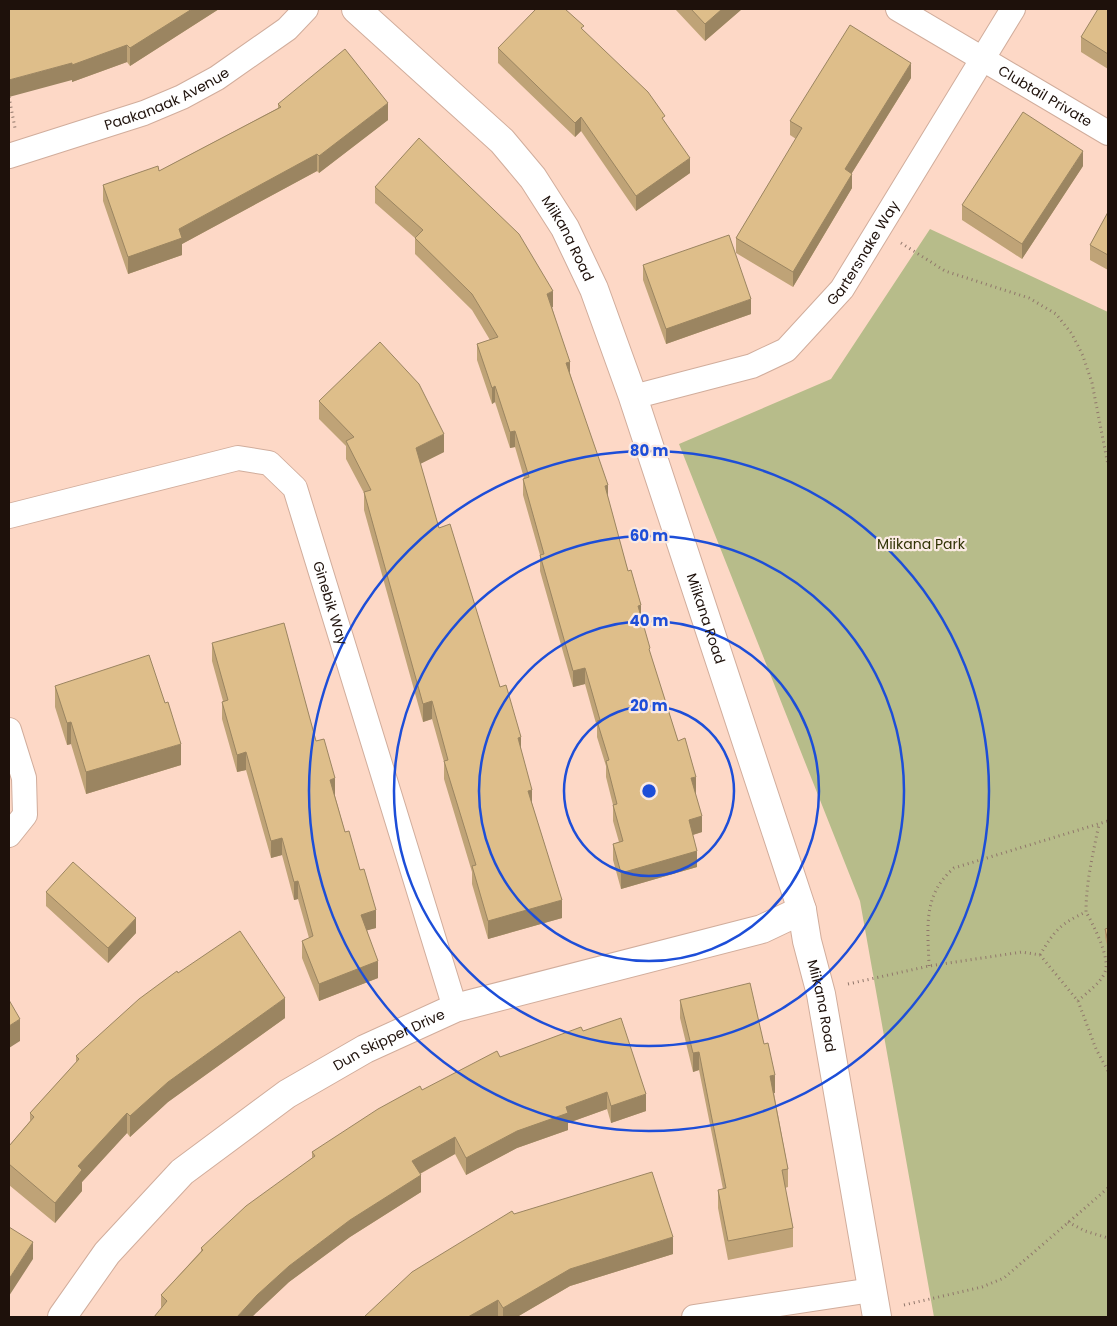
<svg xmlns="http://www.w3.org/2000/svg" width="1117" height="1326" font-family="Poppins,sans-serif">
	<rect width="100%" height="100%" fill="#fdd8c6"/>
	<path fill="#b7bc8a" d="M930 229 1108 312V1317H934L860 901 679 444 831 379Z"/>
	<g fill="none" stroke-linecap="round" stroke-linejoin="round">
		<defs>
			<g id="street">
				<path id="s1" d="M898 9 1108 133"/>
				<path id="s2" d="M9 156 144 113 182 97 217 78 287 29 306 9"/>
				<path id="s3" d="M633 397 752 366 786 350 842 289 1013 9"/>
				<path id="s4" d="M9 516 238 458 269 463 295 488 455 1008"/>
				<path d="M9 730 24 778 25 815 9 835"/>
				<path d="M694 1317 872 1290"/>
			</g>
			<g id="secondary">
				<path id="s5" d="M356 9 502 141 533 178 565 228 594 289 633 397 802 910 807 941 821 994 877 1317"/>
				<path id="s6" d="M62 1317 107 1253 182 1172 287 1094 365 1049 455 1008 762 929 802 910"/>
			</g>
		</defs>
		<use href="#street" stroke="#d1ad9c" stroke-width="26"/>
		<use href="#secondary" stroke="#d1ad9c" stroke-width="30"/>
		<path stroke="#90776b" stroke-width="3" stroke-dasharray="1 4" stroke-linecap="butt" d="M9 97 15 128
			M901 243 945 271 1029 298 1056 314 1072 334 1083 356 1092 383 1108 465
			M1040 955C1054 931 1061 923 1086 912 1086 882 1093 854 1099 824
			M929 966C928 928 922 895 954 868L1108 821
			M848 984 929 966 1022 952 1040 955 1078 1001 1096 1049 1108 1071
			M1078 1001C1086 993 1101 983 1105 972 1111 959 1093 924 1086 912
			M1068 1222 1085 1231 1108 1238
			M904 1305 982 1287 1004 1278 1108 1188"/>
		<use href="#street" stroke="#fff" stroke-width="24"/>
		<use href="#secondary" stroke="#fff" stroke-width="28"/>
	</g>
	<path fill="#bfa377" d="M9 9H219L130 66 127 62 72 82V80Z
		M675 9H742L705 41Z
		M1108 9V69L1081 52V37Z
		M584 31 665 122 690 173 636 211 581 131 575 137 498 63V48Z
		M911 78 852 173V188L793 287 736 253V238L796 139 790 135V121Z
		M278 104 388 120 319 173 317 171 182 244V255L128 274 103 201V185L159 171 278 108Z
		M1083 166 1022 259 962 220V205Z
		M375 187 553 307H552L570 373 608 500 641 617 650 654 678 741 696 793H695L702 832 693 835 697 867 621 889 613 860V844L619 842 613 821V805L606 777V766L597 737V727L585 684 573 687 540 571V555L523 495V479L524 478 515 447 510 448 495 402 492 404 477 360V344L490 340 472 310 415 254V238L375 203Z
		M1108 212V270L1090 260V245Z
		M643 265 751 314 666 344 643 280Z
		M319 401 444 452 420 464 439 528 500 687 521 750 532 803 562 918 488 939 472 884V872L444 779V762L432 719 423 722 364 510V493L346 459V446L319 419Z
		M212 643 316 741 335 796 345 832 376 928 367 930 378 978 319 1001 302 958V941L309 938 298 899 294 900 282 855 271 858 246 770 237 772 222 719V702L223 701 212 661Z
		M55 686 181 765 86 794 71 744 67 745 55 707Z
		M46 892 136 933 108 963 46 906Z
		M1108 928V949L1105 937V929Z
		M178 973 285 1018 168 1102 130 1137 127 1133 82 1182V1191L55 1223 9 1185V1146L30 1121V1113L76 1063V1056Z
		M680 1000 775 1093H774L788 1169V1187L785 1188 793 1228V1247L728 1260 718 1208V1190L723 1189 699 1070 693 1072 680 1018Z
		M583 1031 646 1111 611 1123 607 1109 568 1123V1130L517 1148 466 1175 455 1154 420 1174 421 1192 350 1237 289 1282 257 1312 161 1309V1295L201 1251V1248L312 1158V1152L422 1090 500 1057Z
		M514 1214 673 1254 570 1286 517 1317H364Z"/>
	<path fill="#9b8561" d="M192 9H219L130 66V48Z
		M722 9H742L705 41V24Z
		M127 45V62L72 82V65Z
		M72 63V80L9 97V80Z
		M911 63V78L845 184V169Z
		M388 103V120L319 173V156Z
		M581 117V131L575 137V123Z
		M1083 151V166L1022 259V244Z
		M317 154V171L182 244V255L128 274V257Z
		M690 158V173L636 211V196Z
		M852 174V188L793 287V272Z
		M553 291V307L547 310V294Z
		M751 299V314L666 344V329Z
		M570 362V378L566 363Z
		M495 386V402L492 404V388Z
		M515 431V447L510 448V432Z
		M444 434V452L416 466V448Z
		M608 485V501L605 486Z
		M641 605V621L638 606Z
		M585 668V684L573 687V671Z
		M432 701V719L423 722V704Z
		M71 722V744L67 745V723Z
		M521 737V755L518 738Z
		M181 744V765L86 794V772Z
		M246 752V770L237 772V755Z
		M696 777V793L691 794V778Z
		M335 778V796L330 797V780Z
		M532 790V808L528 791Z
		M702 816V832L689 836V820Z
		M282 838V855L271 858V841Z
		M697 851V867L621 889V873Z
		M298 881V899L294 900V882Z
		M562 900V918L488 939V921Z
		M376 910V928L361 932V915Z
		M136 918V933L108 963V948Z
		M378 961V978L319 1001V984Z
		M285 998V1018L168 1102 130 1137V1116L168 1082Z
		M20 1019V1041L9 1048V1026Z
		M699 1052V1070L693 1072V1053Z
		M775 1075V1093L770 1094V1076Z
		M607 1092V1109L568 1123V1130L517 1148 466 1175V1158L517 1131 566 1107Z
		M646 1094V1111L611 1123V1106Z
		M127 1113V1133L82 1182V1191L55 1223V1203L78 1166Z
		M455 1137V1154L412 1178V1161Z
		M421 1175V1192L350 1237 289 1282 252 1317H237L257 1295 289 1266 350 1220Z
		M673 1237V1254L570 1286 517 1317H503V1308L570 1269Z
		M33 1242V1259L9 1296V1279Z
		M498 1300V1317H468Z"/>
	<path fill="#debe8a" stroke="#9b8561" d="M9 9H192L130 48 127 45 72 65V63L9 80Z
		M536 9H565L584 26 581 28 648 92 665 116 662 118 690 158 636 196 581 117 575 123 498 48Z
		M691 9H722L705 24Z
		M1098 9H1108V54L1081 37Z
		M850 25 911 63 845 169 852 174 793 272 736 238 802 128 790 121Z
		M345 49 388 103 319 156 317 154 179 229 182 238 128 257 103 185 158 166 159 171 281 107 278 104Z
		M1023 112 1083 151 1022 244 962 205Z
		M419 138 519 234 553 291 547 294 570 362 566 363 608 485 605 486 628 571 631 570 641 605 638 606 650 648 649 649 678 741 685 738 696 777 691 778 702 816 689 820 697 851 621 873 613 844 623 841 613 805 617 804 606 761 609 760 597 721 600 720 585 668 573 671 540 555 544 554 523 479 529 477 515 431 510 432 495 386 492 388 477 344 498 337 472 294 415 238 423 230 375 187Z
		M1108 212V255L1090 245Z
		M729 235 751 299 666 329 643 265Z
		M380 342 419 384 444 434 416 448 439 528 450 524 500 687 506 685 521 737 518 738 532 790 528 791 562 900 488 921 472 866 476 865 444 761 448 760 432 701 423 704 364 492 371 490 346 441 354 437 319 401Z
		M284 623 316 741 324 739 335 778 330 780 345 832 349 831 360 870 364 869 376 910 361 915 378 961 319 984 302 941 313 936 298 881 294 882 282 838 271 841 246 752 237 755 222 702 228 700 212 643Z
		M149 655 165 703 168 702 181 744 86 772 71 722 67 723 55 686Z
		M73 862 136 918 108 948 46 892Z
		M1108 928V941L1105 929Z
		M240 931 285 998 168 1082 130 1116 127 1113 78 1166 82 1170 55 1203 9 1164V1146L34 1117 30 1113 79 1059 76 1056 139 999 177 971 178 973Z
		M750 983 764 1044 768 1043 775 1075 770 1076 788 1169 782 1170 793 1228 728 1241 718 1190 726 1188 711 1114 699 1052 693 1053 680 1000Z
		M9 1000 20 1019 9 1026Z
		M621 1018 646 1094 611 1106 607 1092 566 1107 568 1113 517 1131 466 1158 455 1137 412 1161 421 1175 350 1220 289 1266 257 1295 237 1317H154L167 1301 161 1295 203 1250 201 1248 246 1206 315 1156 312 1152 378 1109 420 1086 422 1090 497 1051 500 1057 581 1027 583 1031Z
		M652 1172 673 1237 570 1269 503 1308 498 1300 468 1317H364L412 1272 512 1211 514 1214Z
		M9 1227 33 1242 9 1279Z"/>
	<g fill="none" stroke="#1d4ed8" stroke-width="2.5">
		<circle cx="649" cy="791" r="85"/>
		<circle cx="649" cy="791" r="170"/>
		<circle cx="649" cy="791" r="255"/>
		<circle cx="649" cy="791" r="340"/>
	</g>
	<g text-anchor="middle" stroke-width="4.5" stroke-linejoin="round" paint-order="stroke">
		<g font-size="14" fill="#1e110b" stroke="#faeae3">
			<text dy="5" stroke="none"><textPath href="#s2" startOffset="168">Paakanaak Avenue</textPath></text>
			<text dy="5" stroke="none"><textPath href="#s1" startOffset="171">Clubtail Private</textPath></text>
			<text dy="5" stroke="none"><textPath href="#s5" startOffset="315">Miikana Road</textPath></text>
			<text dy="5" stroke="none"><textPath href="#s3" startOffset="285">Gartersnake Way</textPath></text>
			<text dy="5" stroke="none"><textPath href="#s4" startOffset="424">Ginebik Way</textPath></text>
			<text dy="5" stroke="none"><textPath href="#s5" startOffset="720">Miikana Road</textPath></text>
			<text dy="5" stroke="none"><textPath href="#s5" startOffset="1125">Miikana Road</textPath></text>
			<text dy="5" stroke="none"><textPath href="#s6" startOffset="435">Dun Skipper Drive</textPath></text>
		</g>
		<g font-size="14" fill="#313305" stroke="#faeae3">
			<text x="921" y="549">Miikana Park</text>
		</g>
	</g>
	<circle cx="649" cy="791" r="8" fill="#1d4ed8" stroke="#faeae3" stroke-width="2.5"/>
	<g font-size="15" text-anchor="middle" font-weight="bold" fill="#1d4ed8" stroke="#faeae3" stroke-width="4.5" stroke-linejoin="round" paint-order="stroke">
		<text x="649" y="456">80 m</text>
		<text x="649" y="541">60 m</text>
		<text x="649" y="626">40 m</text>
		<text x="649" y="711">20 m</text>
	</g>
	<rect width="1117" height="1326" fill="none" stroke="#1e110b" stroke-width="20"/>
</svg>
